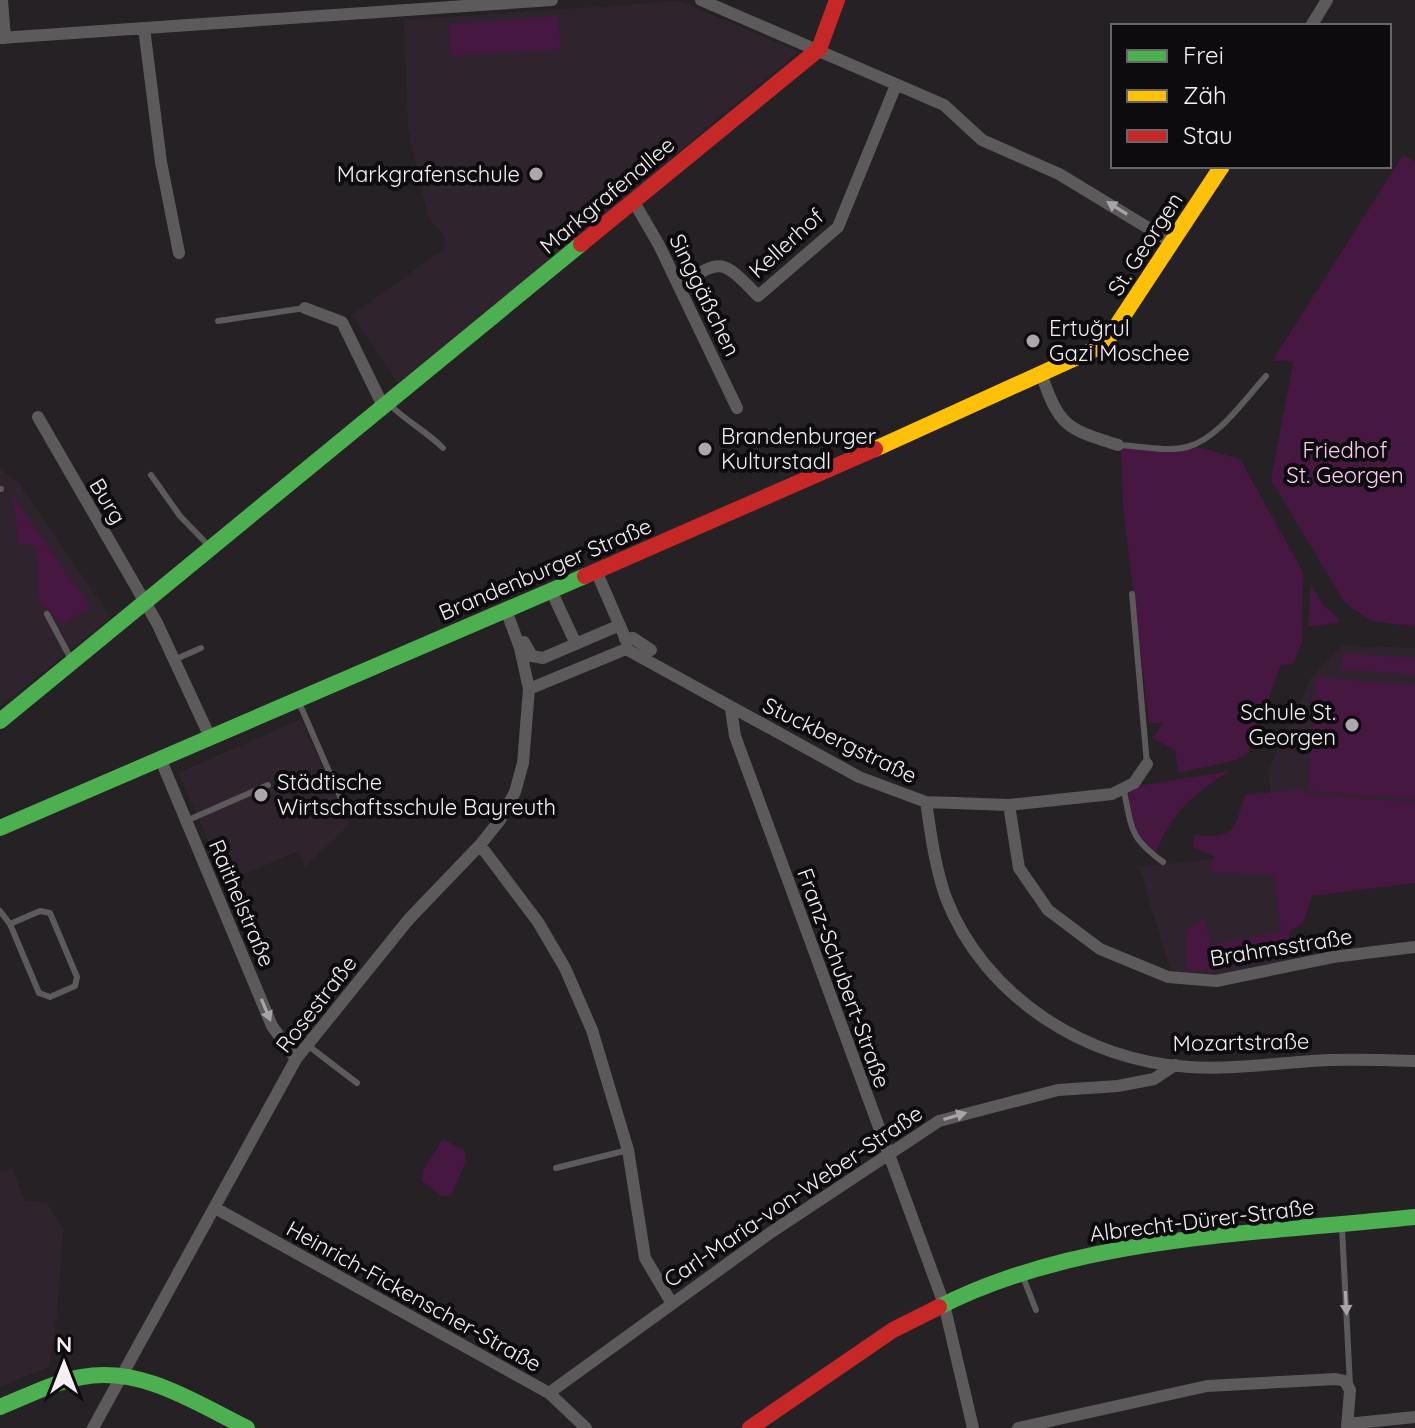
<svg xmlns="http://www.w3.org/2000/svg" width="1415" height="1428" font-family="Quicksand,sans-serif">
	<rect width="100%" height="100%" fill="#252124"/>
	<path fill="#2f242e" d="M680 1 798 52 513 291 398 383 352 315 445 248V237L428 217 408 130 404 20Z
		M0 469 18 482 111 618 0 707Z
		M1343 645 1415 648V879L1283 889 1268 771 1311 678Z
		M301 719 349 825 305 868 298 851 227 882 178 773Z
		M1275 852 1291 963 1215 977 1172 976 1139 867Z
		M13 1169 24 1200 47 1203 63 1229 57 1314 49 1367 0 1387V1172Z"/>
	<path fill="#451741" d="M558 16 561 49 451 56 449 24Z
		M1403 155 1415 161V627L1371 621 1344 602 1271 480 1293 362 1272 361Z
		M1121 447 1184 450 1198 447 1240 459 1303 572 1302 642 1293 664 1281 665 1248 753 1237 760 1179 773 1175 751 1153 738 1163 723H1149L1123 506Z
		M13 496 90 607 62 625 39 601 36 547 18 543Z
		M1311 584 1324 606 1339 619 1338 623 1308 627Z
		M1343 653 1415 658V675L1341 669Z
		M1316 677 1415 685V799L1308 791Z
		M1229 771C1193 796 1171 811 1156 854 1135 841 1132 819 1128 795L1137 786Z
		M1301 789 1308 794 1415 802V883L1312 896 1303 923 1289 932 1292 952 1214 971H1187V931L1204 918 1212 944 1281 932 1274 875 1213 873 1210 864 1215 857 1193 848 1194 835C1235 838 1234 831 1245 795Z
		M443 1139 465 1151 466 1161 451 1196H442L422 1181 423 1170Z"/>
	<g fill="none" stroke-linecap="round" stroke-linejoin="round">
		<path stroke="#5c5a5b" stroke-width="6" d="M218 321 305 308
			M389 404C406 421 426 431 443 448
			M1118 445C1139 446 1167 452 1187 447 1218 439 1245 399 1266 376
			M151 475 180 516 210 547
			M0 489H1
			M1132 594 1147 764
			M47 614 71 659
			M174 660 201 648
			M297 698 342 801
			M1124 791C1132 830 1130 838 1163 862
			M186 821 268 785
			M0 911 10 924 39 993 50 997 75 986 77 977 50 913 40 911 10 924
			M306 1044 357 1083
			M556 1168 628 1150
			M1342 1228 1350 1385
			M1023 1277 1036 1310"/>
		<path stroke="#5c5a5b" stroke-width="12" d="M2 0 5 38
			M701 0 944 105 982 140 1059 174 1173 243
			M1311 26 1327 0
			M144 28 161 162 179 253
			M0 38 552 0
			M634 202 659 245 737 408
			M679 287C721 257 722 259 758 296L838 227 896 85
			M305 308 342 322 384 408
			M1041 373C1059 427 1067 429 1118 445
			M38 417 157 623 209 735
			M600 580 627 642
			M555 599 576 644
			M625 639 633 638 651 650
			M524 642 532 656 543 658 620 625
			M529 689 626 649 859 777 926 802 1009 805 1112 794 1134 783 1147 764
			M731 709 735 736 944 1304 973 1428
			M160 758 272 1026 296 1059
			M926 802C931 835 935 867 946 898 984 996 1085 1061 1189 1067 1236 1070 1283 1062 1329 1060 1358 1059 1387 1060 1415 1061
			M1009 805 1019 868 1048 910 1100 949 1168 977 1216 981 1333 957 1415 947
			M480 845 538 922 565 968 592 1030 628 1150 645 1258 671 1302
			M215 1208 549 1393 586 1428
			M549 1393 770 1233 939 1121 1058 1090 1118 1086 1154 1079 1175 1065
			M1347 1424 1415 1417
			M93 1428 296 1059 409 919 480 845 500 820 515 792 523 763 529 689 520 648 506 610
			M1018 1428 1207 1386 1336 1379 1345 1381 1350 1390 1347 1428"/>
		<path stroke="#4caf50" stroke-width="16" d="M0 721 581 244
			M0 828 585 576
			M939 1307C1079 1235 1260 1234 1415 1217
			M0 1407C27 1396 54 1382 82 1377 142 1366 196 1403 247 1428"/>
		<path stroke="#ffc107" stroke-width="16" d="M875 449 1104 345 1222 166"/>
		<path stroke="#c62828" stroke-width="16" d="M581 244 819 49 837 0
			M585 576 875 449
			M750 1428 893 1330 939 1307"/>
	</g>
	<defs><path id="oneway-solid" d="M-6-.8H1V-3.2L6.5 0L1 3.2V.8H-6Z" transform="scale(2)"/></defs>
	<g fill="#a8a4a7">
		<use href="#oneway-solid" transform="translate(1117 208) rotate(-148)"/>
		<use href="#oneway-solid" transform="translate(266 1010) rotate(67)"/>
		<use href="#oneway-solid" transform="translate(955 1116) rotate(-17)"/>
		<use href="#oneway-solid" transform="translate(1346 1303) rotate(87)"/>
	</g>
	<g fill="#aca7ab" stroke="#0d0b0d" stroke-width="3">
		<circle cx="536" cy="174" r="8"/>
		<circle cx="1033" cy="341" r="8"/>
		<circle cx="705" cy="449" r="8"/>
		<circle cx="1352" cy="725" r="8"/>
		<circle cx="261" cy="795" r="8"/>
	</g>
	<g text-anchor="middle" stroke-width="8" stroke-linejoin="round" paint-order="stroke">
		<g font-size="22" fill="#f4eff3" stroke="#0d0b0d" text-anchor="start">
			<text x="520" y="182" text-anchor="end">Markgrafenschule</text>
			<text x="1049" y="336">Ertuğrul<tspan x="1049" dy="25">Gazi Moschee</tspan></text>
			<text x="721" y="444">Brandenburger<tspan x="721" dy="25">Kulturstadl</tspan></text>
			<text x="1336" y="720" text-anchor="end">Schule St.<tspan x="1336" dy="25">Georgen</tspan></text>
			<text x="277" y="790">Städtische<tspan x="277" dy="25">Wirtschaftsschule Bayreuth</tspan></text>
		</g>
		<g font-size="22" fill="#f4eff3" stroke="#0d0b0d">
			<text transform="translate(607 195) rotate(-40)" y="8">Markgrafenallee</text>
			<text transform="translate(786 243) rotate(-42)" y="8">Kellerhof</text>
			<text transform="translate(1145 244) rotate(-57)" y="8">St. Georgen</text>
			<text transform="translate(705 295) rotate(64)" y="8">Singgäßchen</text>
			<text transform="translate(108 501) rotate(59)" y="8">Burg</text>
			<text transform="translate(545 569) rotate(-23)" y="8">Brandenburger Straße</text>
			<text transform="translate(840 740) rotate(26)" y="8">Stuckbergstraße</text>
			<text transform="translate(242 903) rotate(67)" y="8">Raithelstraße</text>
			<text transform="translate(1281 947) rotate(-9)" y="8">Brahmsstraße</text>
			<text transform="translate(844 978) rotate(70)" y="8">Franz-Schubert-Straße</text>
			<text transform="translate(316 1004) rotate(-52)" y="8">Rosestraße</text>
			<text transform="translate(1241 1042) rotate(-1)" y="8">Mozartstraße</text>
			<text transform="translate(793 1196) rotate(-34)" y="8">Carl-Maria-von-Weber-Straße</text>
			<text transform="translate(1202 1220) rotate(-7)" y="8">Albrecht-Dürer-Straße</text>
			<text transform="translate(414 1296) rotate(29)" y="8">Heinrich-Fickenscher-Straße</text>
		</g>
		<g font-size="22" fill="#ffcbf8" stroke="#0d0b0d">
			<text x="1345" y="458">Friedhof<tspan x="1345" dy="25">St. Georgen</tspan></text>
		</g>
	</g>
	<rect x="1111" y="24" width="280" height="144" fill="#0d0b0d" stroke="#696669" stroke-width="2"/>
	<rect x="1127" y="50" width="40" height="12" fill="#4caf50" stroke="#696669" stroke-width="2"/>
	<text x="1183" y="64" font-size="24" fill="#f4eff3">Frei</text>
	<rect x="1127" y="90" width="40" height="12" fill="#ffc107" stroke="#696669" stroke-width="2"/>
	<text x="1183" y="104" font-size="24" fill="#f4eff3">Zäh</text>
	<rect x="1127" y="130" width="40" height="12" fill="#c62828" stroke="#696669" stroke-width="2"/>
	<text x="1183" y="144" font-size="24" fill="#f4eff3">Stau</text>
	<g transform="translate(64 1364)" stroke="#0d0b0d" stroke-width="6" paint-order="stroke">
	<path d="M0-6L14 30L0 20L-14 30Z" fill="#f4eff3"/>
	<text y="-12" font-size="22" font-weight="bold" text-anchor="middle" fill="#f4eff3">N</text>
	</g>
</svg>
